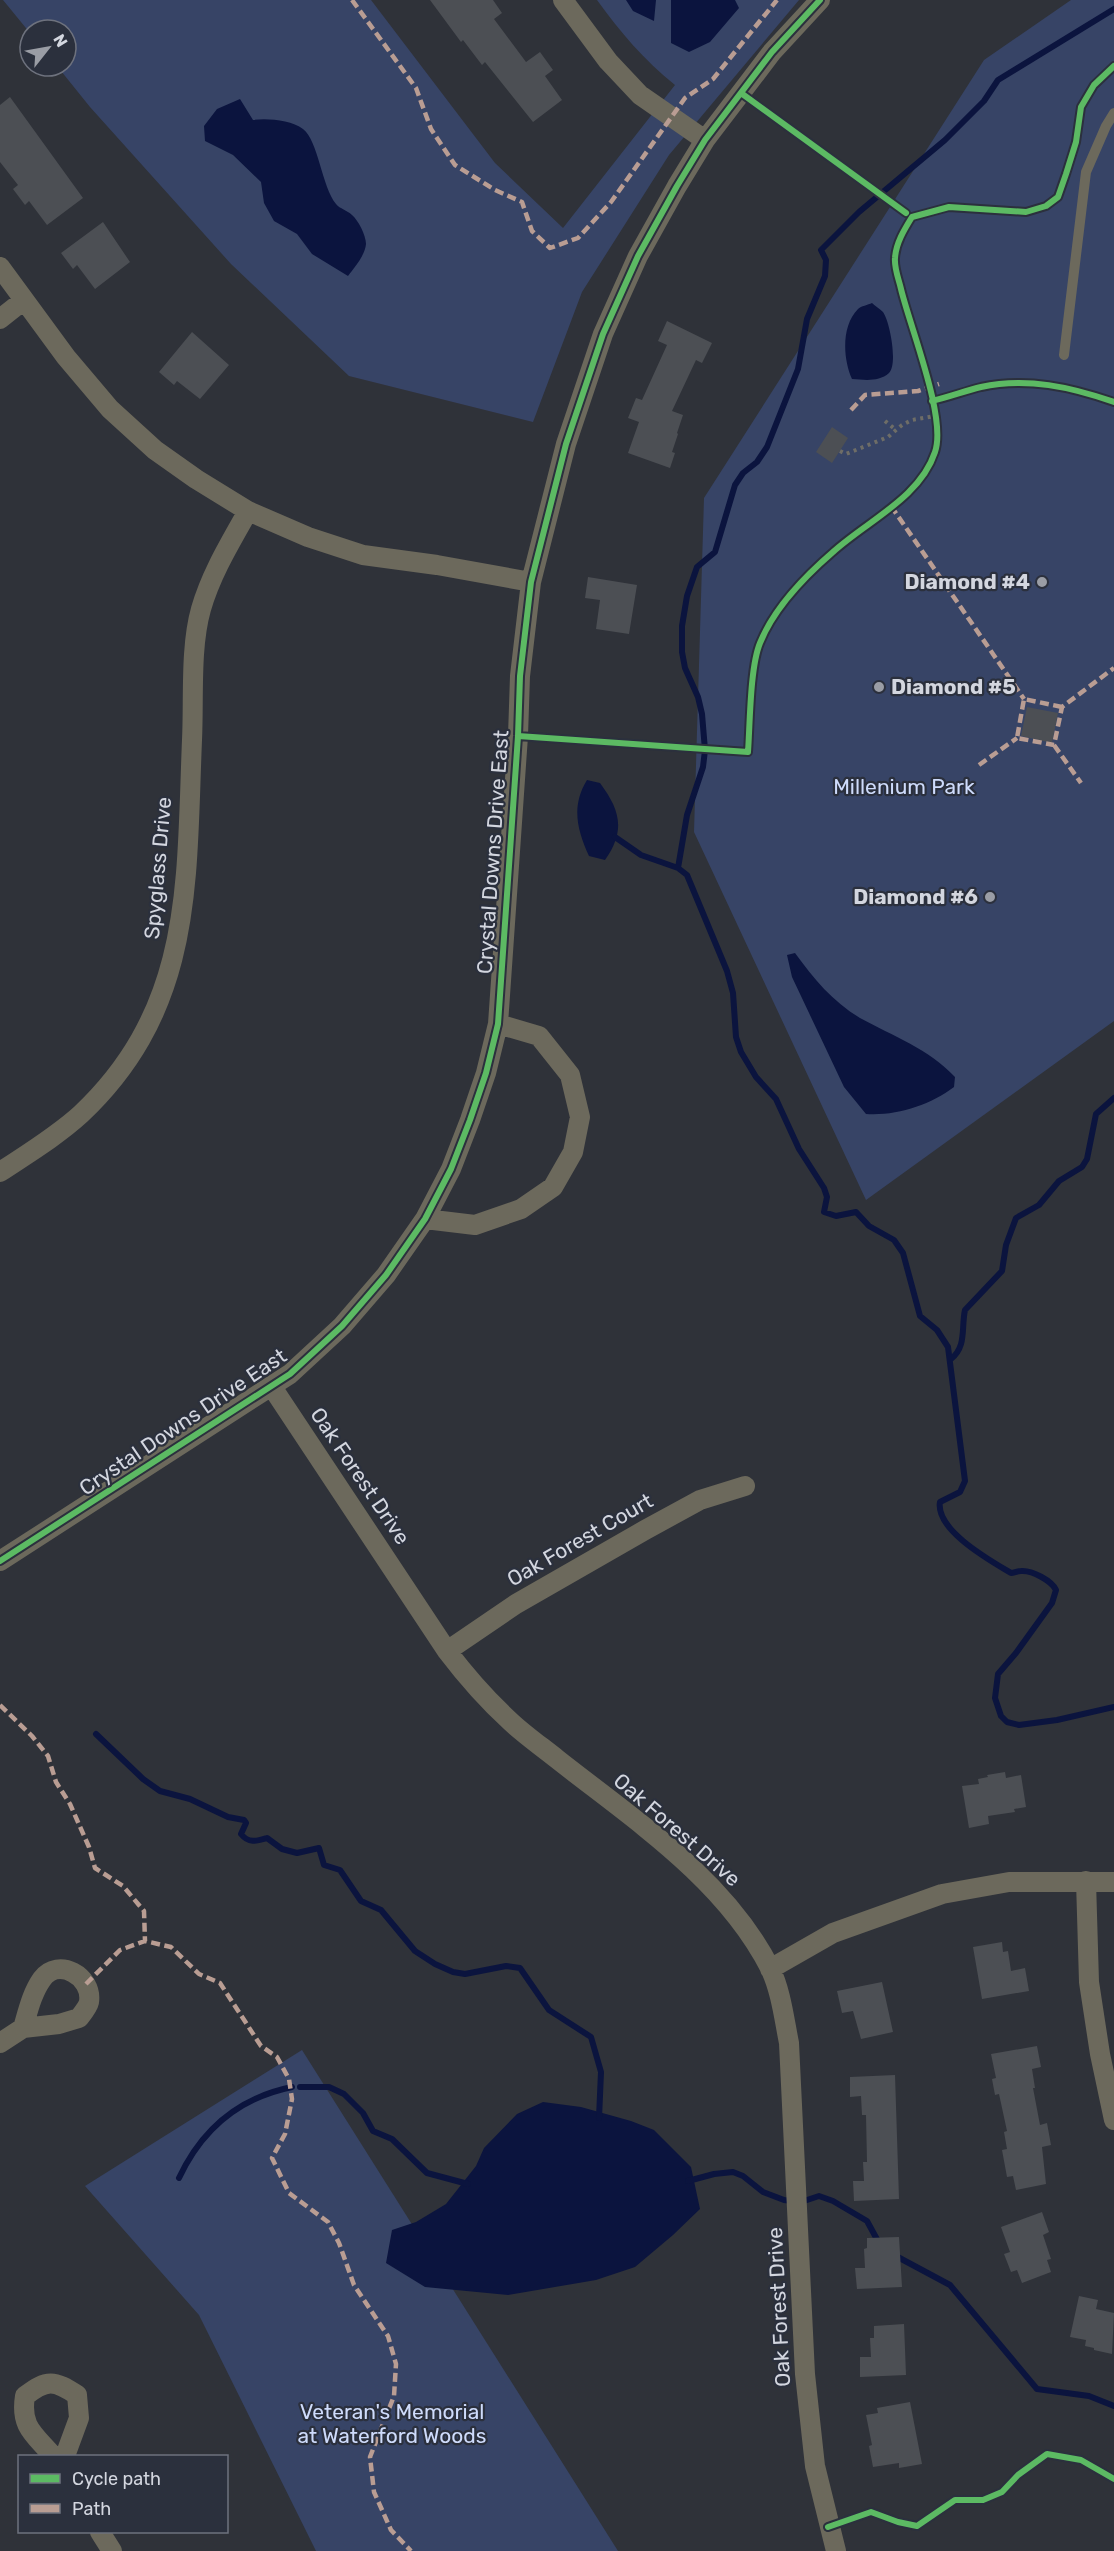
<svg xmlns="http://www.w3.org/2000/svg" width="1114" height="2551" font-family="Rubik,sans-serif">
	<rect width="100%" height="100%" fill="#2f3239"/>
	<path fill="#374466" d="M3 0H371L495 163 563 228 675 85C644 60 620 32 597 0H799L669 155 582 292 533 422 349 376 231 264 90 107 57 66H66V30H30V33Z
		M1071 0H1114V1021L866 1200 694 832 704 498 984 60Z
		M302 2050 618 2551H316L199 2315 85 2186Z"/>
	<path fill="#0b143e" d="M626 0H656L654 21 633 11Z
		M671 0H735L739 8 710 42 689 52 671 43Z
		M240 99 253 120C267 118 291 120 303 129 318 140 322 187 336 204 340 209 347 210 352 215 358 220 366 235 366 244 365 255 355 267 348 276L312 254 297 234 274 221 264 203 261 182 233 155 205 141 204 126 217 109Z
		M872 303C875 306 880 309 883 312 890 322 898 364 889 373 879 382 865 380 852 379 843 359 841 326 858 309 861 306 868 305 872 303Z
		M587 780 600 783C620 810 626 830 605 860L589 856C577 830 571 806 587 780Z
		M795 953C814 979 832 1001 860 1018 893 1036 929 1049 955 1077L954 1087C930 1105 897 1116 866 1114L844 1087 792 977 787 955Z
		M543 2102 581 2107 631 2121 654 2130 691 2167 700 2209 673 2235 635 2267 596 2280 508 2295 425 2287 386 2263 392 2230 416 2222 446 2204 476 2166 484 2148 517 2114Z"/>
	<g fill="none" stroke-linecap="round" stroke-linejoin="round">
		<path stroke="#0b143e" stroke-width="6" d="M615 837 641 855 678 868 687 875 727 971 733 993 736 1037 741 1052 756 1077 776 1099 799 1149 824 1188 827 1197 824 1212 836 1216 856 1212 869 1226 894 1240 903 1253 920 1316 937 1330 948 1347 965 1481 960 1492 940 1502C935 1530 991 1561 1011 1573 1014 1573 1017 1571 1021 1571 1032 1570 1052 1581 1056 1590L1052 1603 1016 1653 998 1674 995 1698 1001 1716 1007 1722 1019 1725 1057 1720 1114 1707
			M678 868 687 815 703 767 705 750 702 714 698 697 685 668 682 652V626L687 596 697 567 715 552 735 485 743 473 757 462 767 447 798 369 807 319 825 276 826 260 821 250 859 212 945 140 984 101 998 80 1114 9
			M951 1359C967 1346 961 1328 965 1310L1002 1271 1006 1245 1016 1218 1039 1205 1059 1181 1082 1167 1087 1159 1096 1114 1114 1098
			M96 1734 143 1779 160 1791 190 1799 228 1817 244 1820 246 1823 241 1834C249 1844 257 1841 267 1838L282 1849 297 1853 319 1848 324 1865 340 1870 361 1901 381 1910 415 1951 435 1964 453 1972 465 1974 506 1966 520 1968 549 2010 591 2037 601 2072 599 2118
			M300 2087H329L344 2094 363 2113 373 2131 392 2139 427 2173 468 2184
			M179 2178C202 2129 238 2098 292 2087
			M688 2181 714 2174 733 2172 743 2176 763 2192 784 2200 801 2202 819 2196 833 2201 867 2221 879 2243
			M894 2255 950 2285 1037 2389 1089 2396 1114 2406"/>
	</g>
	<path fill="#4c4f54" d="M430 0H493L502 13 494 19 526 62 540 52 553 70 545 76 562 100 533 122 485 62 482 65 463 40 461 42Z
		M10 97 83 198 47 225 29 201 25 205 13 189 18 185 0 162V105Z
		M103 222 130 262 95 289 77 265 73 269 61 253Z
		M667 321 712 343 702 363 696 360 672 411 683 415 677 433 678 434 672 452 675 453 670 468 628 453 639 422 628 418 636 398 642 400 667 345 658 341Z
		M192 332 229 365 200 399 177 381 174 385 159 372Z
		M832 427 848 438 832 463 816 452Z
		M588 577 637 585 629 634 596 629 600 600 585 598Z
		M1027 707 1058 713 1052 743 1021 736Z
		M1005 1772 1006 1778 1021 1775 1026 1807 1014 1809 1015 1812 988 1816 989 1824 969 1828 962 1786 979 1784 978 1779 988 1777 987 1775Z
		M1002 1942 1003 1952 1008 1951 1011 1971 1025 1968 1029 1991 982 1999 973 1947Z
		M882 1982 893 2032 861 2039 853 2011 842 2013 837 1991Z
		M1037 2046 1041 2067 1032 2069 1035 2088H1033L1040 2125 1047 2123 1051 2145 1042 2147 1046 2184 1016 2190 1013 2176 1007 2177 1002 2150 1007 2149 1004 2132 1007 2131 999 2094 995 2095 992 2079 996 2078 991 2054Z
		M895 2075 899 2199 854 2201 853 2181H864L863 2162H867L866 2115H862L861 2096 850 2097V2077Z
		M1042 2212 1049 2232 1043 2235 1051 2259 1047 2260 1051 2272 1022 2283 1017 2270 1011 2272 1004 2254 1010 2252 1001 2227Z
		M899 2237 902 2287 857 2289 855 2268H865L864 2249 867 2248V2238Z
		M1079 2296 1098 2300 1096 2309 1114 2313 1112 2354 1094 2350V2348L1085 2346 1086 2340 1070 2337Z
		M904 2324 906 2375 860 2377V2357H871L870 2338H874V2326Z
		M910 2402 922 2464 899 2468V2463L873 2467 869 2446 872 2445 866 2415 878 2413 877 2408Z"/>
	<g fill="none" stroke-linecap="round" stroke-linejoin="round">
		<path stroke="#6e6d67" stroke-width="4" stroke-dasharray="3 4.5" stroke-linecap="butt" d="M906 213 912 217
			M885 421 896 430
			M840 451 846 454 888 437 902 425 912 420 935 416"/>
		<path stroke="#6c695c" stroke-width="10" d="M1064 355 1086 172 1106 126 1114 113"/>
		<path stroke="#6c695c" stroke-width="20" d="M563 0 608 61 640 95 705 140
			M0 267 66 357 110 409 155 450 196 479 248 511 308 537 363 555 437 565 531 582
			M0 319 24 300
			M0 1172C27 1154 57 1136 81 1114 194 1007 186 883 192 740 194 699 190 648 201 609 211 574 230 543 248 511
			M425 1219 475 1225 521 1209 553 1187 573 1152 580 1117 570 1075 539 1036 498 1024
			M272 1387 447 1651C466 1676 487 1700 511 1722 525 1735 542 1747 557 1759 633 1819 725 1879 770 1968 781 1991 784 2018 789 2043L805 2374 815 2466 836 2551
			M0 1561 290 1374 342 1326 386 1275 425 1219 451 1169 470 1120 486 1073 498 1024 518 736 520 676 531 582 566 444 603 334 638 256 677 186 705 140 772 52 820 0
			M447 1651 516 1604 645 1530 700 1500 745 1486
			M1086 1881 1089 1982 1100 2054 1114 2120
			M770 1969 833 1933 942 1894 1009 1882H1114
			M0 2043 23 2028 59 2024 79 2018C82 2014 88 2007 89 2002 93 1976 58 1957 42 1979 32 1993 28 2011 23 2028
			M53 2456C34 2434 20 2427 25 2396 47 2379 54 2380 77 2395L79 2418 65 2456
			M100 2532 112 2551"/>
		<path stroke="#b99d93" stroke-width="4.5" stroke-dasharray="9 4.5" stroke-linecap="butt" d="M352 0 416 88 431 129 455 165 495 190 522 202 532 231 550 248 578 238 611 202 685 98 713 79 777 0
			M851 410 865 395 918 391 939 384
			M891 506 1024 699
			M1062 707 1024 699 1017 738 1054 745 1062 707 1114 668
			M1054 745 1081 783
			M979 765 1017 738
			M0 1705 32 1736 48 1756 56 1782 70 1804 89 1847 95 1868 123 1886 144 1911 145 1941
			M86 1984 120 1950 145 1941 171 1947 199 1974 220 1983 261 2046 277 2057 289 2079 292 2099 285 2134 272 2158 289 2193 328 2222 339 2243 354 2285 388 2336 396 2364 394 2396 370 2457 374 2492 391 2530 411 2551"/>
		<defs>
			<path id="cycleway" d="M741 93 906 213
				M932 401C949 397 965 391 981 387 1027 377 1071 387 1114 402
				M518 736 748 752C750 724 750 667 760 643 774 608 804 577 833 552 867 521 920 498 935 452 947 418 910 327 901 289 899 280 894 268 895 258 896 243 904 230 912 217L949 207 1026 212 1046 206 1058 197 1066 174 1076 142 1081 107 1094 85 1114 66
				M0 1561 290 1374 342 1326 386 1275 425 1219 451 1169 470 1120 486 1073 498 1024 518 736 520 676 531 582 566 444 603 334 638 256 677 186 705 140 772 52 820 0
				M828 2527 871 2512 898 2522 917 2526 955 2500H983L1002 2492 1018 2475 1047 2454 1081 2460 1114 2479"/>
		</defs>
		<use href="#cycleway" stroke="#2b303d" stroke-width="10"/>
		<use href="#cycleway" stroke="#5cba63" stroke-width="6"/>
	</g>
	<g fill="#9a9da5" stroke="#2b303d" stroke-width="2">
		<circle cx="1042" cy="582" r="6"/>
		<circle cx="879" cy="687" r="6"/>
		<circle cx="990" cy="897" r="6"/>
	</g>
	<g text-anchor="middle" stroke-width="4.5" stroke-linejoin="round" paint-order="stroke">
		<g font-size="21" font-weight="bold" fill="#d3d6df" stroke="#2b303d" text-anchor="end">
			<text x="1030" y="589">Diamond #4</text>
			<text x="891" y="694" text-anchor="start">Diamond #5</text>
			<text x="978" y="904">Diamond #6</text>
		</g>
		<g font-size="21" fill="#cedbfb" stroke="#2b303d">
			<text x="904" y="794">Millenium Park</text>
			<text x="392" y="2419">Veteran's Memorial<tspan x="392" dy="24">at Waterford Woods</tspan></text>
		</g>
		<g font-size="21" fill="#d3d6df" stroke="#2b303d">
			<text transform="translate(493 852) rotate(-86)" y="7">Crystal Downs Drive East</text>
			<text transform="translate(158 868) rotate(-85)" y="7">Spyglass Drive</text>
			<text transform="translate(183 1422) rotate(-34)" y="7">Crystal Downs Drive East</text>
			<text transform="translate(360 1476) rotate(56)" y="7">Oak Forest Drive</text>
			<text transform="translate(580 1540) rotate(-30)" y="7">Oak Forest Court</text>
			<text transform="translate(677 1830) rotate(41)" y="7">Oak Forest Drive</text>
			<text transform="translate(779 2307) rotate(-93)" y="7">Oak Forest Drive</text>
		</g>
	</g>
	<rect x="18" y="2455" width="210" height="78" fill="#2b303d" stroke="#6e727e" stroke-width="1.5"/>
	<rect x="30" y="2474" width="30" height="9" fill="#5cba63" stroke="#6e727e" stroke-width="1.5"/>
	<text x="72" y="2485" font-size="18" fill="#d3d6df">Cycle path</text>
	<rect x="30" y="2504" width="30" height="9" fill="#b99d93" stroke="#6e727e" stroke-width="1.5"/>
	<text x="72" y="2515" font-size="18" fill="#d3d6df">Path</text>
	<g transform="translate(48 48) rotate(59)"><circle r="28" fill="#2b303d" stroke="#6e727e" stroke-width="1.5"/>
	<path d="M0-4.5L10 22L0 15L-10 22Z" fill="#9a9da5"/>
	<text y="-9" font-size="16" font-weight="bold" text-anchor="middle" fill="#d3d6df">N</text>
	</g>
</svg>
